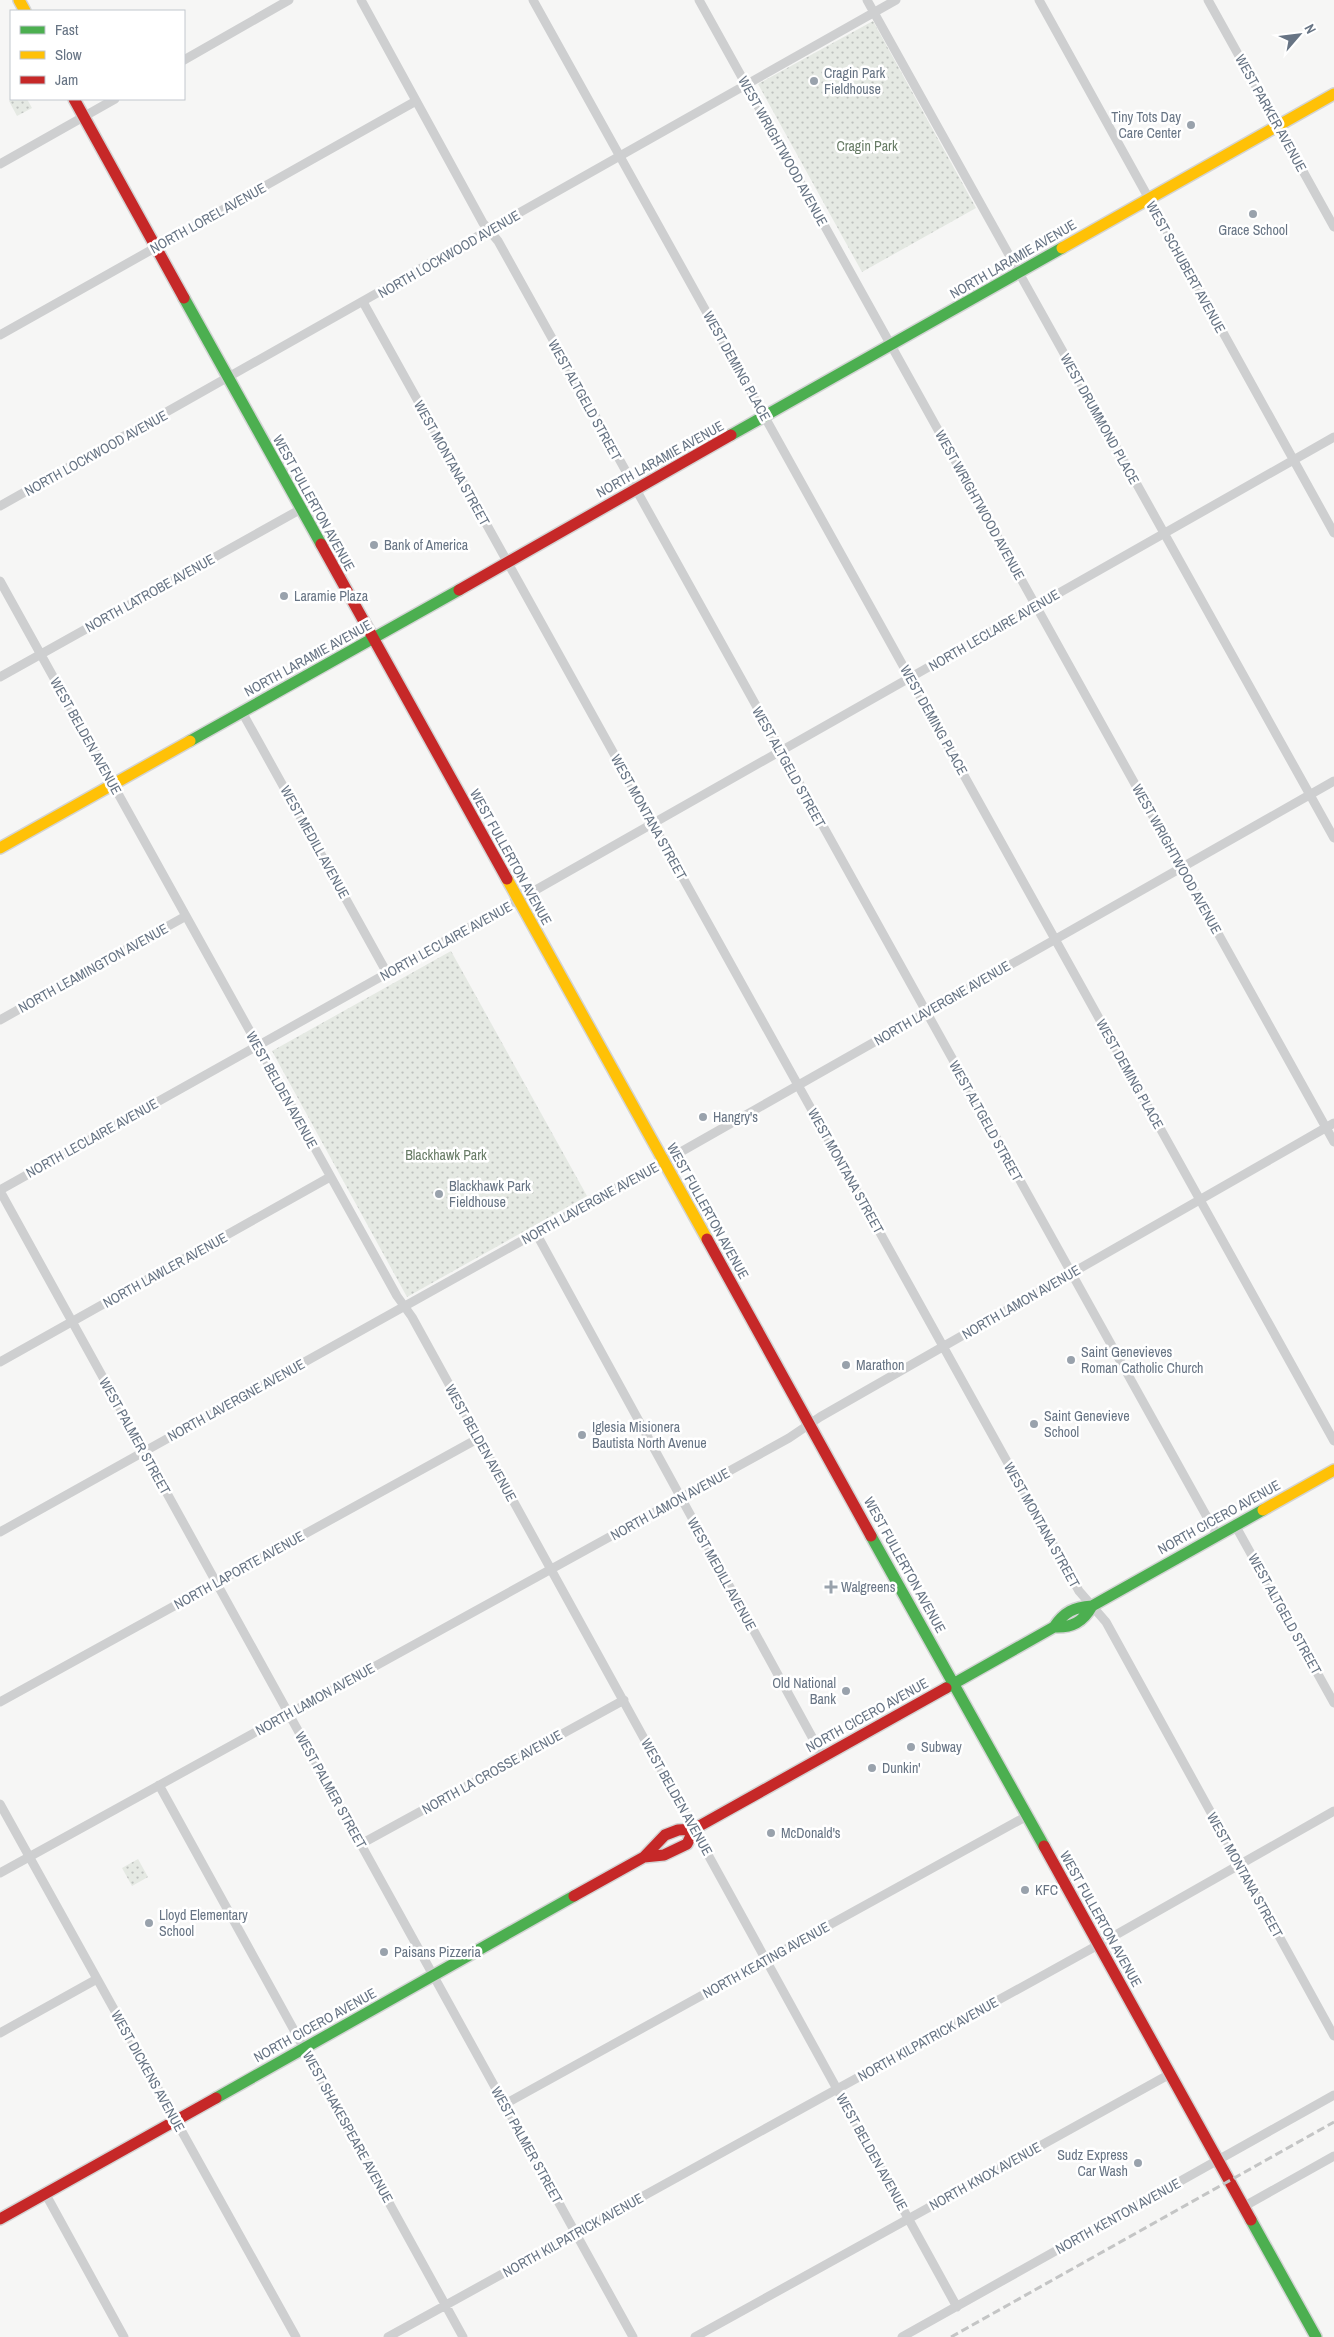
<svg xmlns="http://www.w3.org/2000/svg" width="1334" height="2337" font-family="'Archivo Narrow',sans-serif">
	<defs>
		<pattern id="park-dots" width="8" height="8" patternUnits="userSpaceOnUse" patternTransform="scale(1.25)"><rect width="8" height="8" fill="#e5e9e3"/><path d="M2 2h.1M6 6h.1" fill="none" stroke="#bdc1be" stroke-width="1.8" stroke-linecap="round"/></pattern>
	</defs>
	<rect width="100%" height="100%" fill="#f6f6f5"/>
	<path fill="url(#park-dots)" d="M873 21 976 208 862 272 758 84Z
		M13 99H27L32 108 17 116 9 101Z
		M451 951 587 1196 407 1297 272 1051Z
		M138 1859 148 1877 132 1886 122 1868Z"/>
	<g fill="none" stroke-linecap="round" stroke-linejoin="round">
		<defs>
			<path id="fast" d="M184 298 321 544
				M731 435 1062 248
				M190 741 459 590
				M871 1536 1044 1846
				M1054 1627C1072 1628 1083 1622 1092 1606
				M946 1688 1054 1627C1064 1612 1074 1607 1092 1606L1263 1510
				M216 2098 574 1896
				M1251 2220 1316 2337"/>
			<path id="slow" d="M19 0 25 11
				M1062 248 1334 94
				M0 848 190 741
				M507 879 707 1239
				M1263 1510 1334 1470"/>
			<path id="jam" d="M74 99 184 298
				M321 544 507 879
				M459 590 731 435
				M707 1239 871 1536
				M1044 1846 1251 2220
				M644 1857 664 1855 687 1844 694 1829 946 1688
				M574 1896 644 1857 665 1835 678 1830 694 1829
				M0 2219 216 2098"/>
		</defs>
		<use href="#fast" stroke="#d3d4d4" stroke-width="14"/>
		<use href="#slow" stroke="#d3d4d4" stroke-width="14"/>
		<use href="#jam" stroke="#d3d4d4" stroke-width="14"/>
		<path stroke="#cecfd0" stroke-width="9" d="M361 0 483 223 498 241 1217 1535
			M533 0 1334 1441
			M699 0 1334 1142
			M867 0 1334 838
			M1039 0 1334 533
			M1208 0 1334 227
			M184 60 289 0
			M0 164 115 99
			M363 302 1079 1591 1106 1622 1334 2036
			M0 335 416 101
			M0 506 896 0
			M0 581 397 1296 412 1317 957 2307
			M0 677 301 509
			M242 712 387 973
			M0 1020 186 916
			M0 1190 518 900 1334 437
			M0 1191 633 2337
			M536 1233 823 1757
			M0 1362 330 1177
			M1235 1525 1334 1703
			M0 1532 663 1162 1334 781
			M0 1702 479 1438
			M159 1785 463 2337
			M0 1804 296 2337
			M361 1844 624 1700
			M0 1873 789 1438 820 1417 1334 1123
			M0 2033 97 1979
			M505 2104 1027 1816
			M45 2193 124 2337
			M1243 2207 1334 2156
			M388 2337 1098 1945 1334 1811
			M695 2337 1170 2074
			M902 2337 1334 2095"/>
		<use href="#fast" stroke="#4caf50" stroke-width="11"/>
		<use href="#slow" stroke="#ffc107" stroke-width="11"/>
		<use href="#jam" stroke="#c62828" stroke-width="11"/>
		<path stroke="#c4c5c5" stroke-width="3" stroke-dasharray="8 4" stroke-linecap="butt" d="M951 2337 1334 2122"/>
	</g>
	<g fill="#99a2ac" stroke="#fff" stroke-width="2">
		<circle cx="814" cy="81" r="5"/>
		<circle cx="1191" cy="125" r="5"/>
		<circle cx="1253" cy="214" r="5"/>
		<circle cx="374" cy="545" r="5"/>
		<circle cx="284" cy="596" r="5"/>
		<circle cx="703" cy="1117" r="5"/>
		<circle cx="439" cy="1194" r="5"/>
		<circle cx="1071" cy="1360" r="5"/>
		<circle cx="846" cy="1365" r="5"/>
		<circle cx="1034" cy="1424" r="5"/>
		<circle cx="582" cy="1435" r="5"/>
		<path d="M828.5 1579.5h5v5h5v5h-5v5h-5v-5h-5v-5h5z"/>
		<circle cx="846" cy="1691" r="5"/>
		<circle cx="911" cy="1747" r="5"/>
		<circle cx="872" cy="1768" r="5"/>
		<circle cx="771" cy="1833" r="5"/>
		<circle cx="1025" cy="1890" r="5"/>
		<circle cx="149" cy="1923" r="5"/>
		<circle cx="384" cy="1952" r="5"/>
		<circle cx="1138" cy="2163" r="5"/>
	</g>
	<g text-anchor="middle" stroke-width="5" stroke-linejoin="round" paint-order="stroke">
		<g font-size="14" fill="#677484" stroke="#fff" text-anchor="start">
			<text x="824" y="78">Cragin Park<tspan x="824" dy="16">Fieldhouse</tspan></text>
			<text x="1181" y="122" text-anchor="end">Tiny Tots Day<tspan x="1181" dy="16">Care Center</tspan></text>
			<text x="1253" y="235" text-anchor="middle">Grace School</text>
			<text x="384" y="550">Bank of America</text>
			<text x="294" y="601">Laramie Plaza</text>
			<text x="713" y="1122">Hangry's</text>
			<text x="449" y="1191">Blackhawk Park<tspan x="449" dy="16">Fieldhouse</tspan></text>
			<text x="1081" y="1357">Saint Genevieves<tspan x="1081" dy="16">Roman Catholic Church</tspan></text>
			<text x="856" y="1370">Marathon</text>
			<text x="1044" y="1421">Saint Genevieve<tspan x="1044" dy="16">School</tspan></text>
			<text x="592" y="1432">Iglesia Misionera<tspan x="592" dy="16">Bautista North Avenue</tspan></text>
			<text x="841" y="1592">Walgreens</text>
			<text x="836" y="1688" text-anchor="end">Old National<tspan x="836" dy="16">Bank</tspan></text>
			<text x="921" y="1752">Subway</text>
			<text x="882" y="1773">Dunkin'</text>
			<text x="781" y="1838">McDonald's</text>
			<text x="1035" y="1895">KFC</text>
			<text x="159" y="1920">Lloyd Elementary<tspan x="159" dy="16">School</tspan></text>
			<text x="394" y="1957">Paisans Pizzeria</text>
			<text x="1128" y="2160" text-anchor="end">Sudz Express<tspan x="1128" dy="16">Car Wash</tspan></text>
		</g>
		<g font-size="14" fill="#677484" stroke="#fff">
			<text transform="translate(1271 113) rotate(61)" y="5">WEST PARKER AVENUE</text>
			<text transform="translate(783 151) rotate(61)" y="5">WEST WRIGHTWOOD AVENUE</text>
			<text transform="translate(208 218) rotate(-29)" y="5">NORTH LOREL AVENUE</text>
			<text transform="translate(449 254) rotate(-30)" y="5">NORTH LOCKWOOD AVENUE</text>
			<text transform="translate(1013 259) rotate(-30)" y="5">NORTH LARAMIE AVENUE</text>
			<text transform="translate(1186 267) rotate(61)" y="5">WEST SCHUBERT AVENUE</text>
			<text transform="translate(737 366) rotate(61)" y="5">WEST DEMING PLACE</text>
			<text transform="translate(585 400) rotate(61)" y="5">WEST ALTGELD STREET</text>
			<text transform="translate(1100 419) rotate(61)" y="5">WEST DRUMMOND PLACE</text>
			<text transform="translate(96 453) rotate(-29)" y="5">NORTH LOCKWOOD AVENUE</text>
			<text transform="translate(660 459) rotate(-29)" y="5">NORTH LARAMIE AVENUE</text>
			<text transform="translate(452 463) rotate(61)" y="5">WEST MONTANA STREET</text>
			<text transform="translate(314 503) rotate(61)" y="5">WEST FULLERTON AVENUE</text>
			<text transform="translate(980 505) rotate(61)" y="5">WEST WRIGHTWOOD AVENUE</text>
			<text transform="translate(150 593) rotate(-29)" y="5">NORTH LATROBE AVENUE</text>
			<text transform="translate(994 630) rotate(-30)" y="5">NORTH LECLAIRE AVENUE</text>
			<text transform="translate(308 658) rotate(-29)" y="5">NORTH LARAMIE AVENUE</text>
			<text transform="translate(934 720) rotate(61)" y="5">WEST DEMING PLACE</text>
			<text transform="translate(86 736) rotate(61)" y="5">WEST BELDEN AVENUE</text>
			<text transform="translate(789 767) rotate(61)" y="5">WEST ALTGELD STREET</text>
			<text transform="translate(649 817) rotate(61)" y="5">WEST MONTANA STREET</text>
			<text transform="translate(315 842) rotate(61)" y="5">WEST MEDILL AVENUE</text>
			<text transform="translate(511 857) rotate(61)" y="5">WEST FULLERTON AVENUE</text>
			<text transform="translate(1177 859) rotate(61)" y="5">WEST WRIGHTWOOD AVENUE</text>
			<text transform="translate(446 941) rotate(-29)" y="5">NORTH LECLAIRE AVENUE</text>
			<text transform="translate(93 968) rotate(-29)" y="5">NORTH LEAMINGTON AVENUE</text>
			<text transform="translate(942 1003) rotate(-30)" y="5">NORTH LAVERGNE AVENUE</text>
			<text transform="translate(1130 1074) rotate(61)" y="5">WEST DEMING PLACE</text>
			<text transform="translate(282 1090) rotate(61)" y="5">WEST BELDEN AVENUE</text>
			<text transform="translate(986 1121) rotate(61)" y="5">WEST ALTGELD STREET</text>
			<text transform="translate(92 1138) rotate(-29)" y="5">NORTH LECLAIRE AVENUE</text>
			<text transform="translate(846 1171) rotate(61)" y="5">WEST MONTANA STREET</text>
			<text transform="translate(590 1203) rotate(-29)" y="5">NORTH LAVERGNE AVENUE</text>
			<text transform="translate(708 1211) rotate(61)" y="5">WEST FULLERTON AVENUE</text>
			<text transform="translate(165 1270) rotate(-29)" y="5">NORTH LAWLER AVENUE</text>
			<text transform="translate(1021 1302) rotate(-30)" y="5">NORTH LAMON AVENUE</text>
			<text transform="translate(236 1400) rotate(-29)" y="5">NORTH LAVERGNE AVENUE</text>
			<text transform="translate(135 1436) rotate(61)" y="5">WEST PALMER STREET</text>
			<text transform="translate(481 1443) rotate(61)" y="5">WEST BELDEN AVENUE</text>
			<text transform="translate(670 1504) rotate(-29)" y="5">NORTH LAMON AVENUE</text>
			<text transform="translate(1219 1517) rotate(-29)" y="5">NORTH CICERO AVENUE</text>
			<text transform="translate(1042 1525) rotate(61)" y="5">WEST MONTANA STREET</text>
			<text transform="translate(905 1565) rotate(61)" y="5">WEST FULLERTON AVENUE</text>
			<text transform="translate(239 1570) rotate(-29)" y="5">NORTH LAPORTE AVENUE</text>
			<text transform="translate(722 1574) rotate(61)" y="5">WEST MEDILL AVENUE</text>
			<text transform="translate(1285 1614) rotate(61)" y="5">WEST ALTGELD STREET</text>
			<text transform="translate(315 1699) rotate(-29)" y="5">NORTH LAMON AVENUE</text>
			<text transform="translate(867 1715) rotate(-29)" y="5">NORTH CICERO AVENUE</text>
			<text transform="translate(492 1772) rotate(-29)" y="5">NORTH LA CROSSE AVENUE</text>
			<text transform="translate(331 1790) rotate(61)" y="5">WEST PALMER STREET</text>
			<text transform="translate(677 1797) rotate(61)" y="5">WEST BELDEN AVENUE</text>
			<text transform="translate(1245 1875) rotate(61)" y="5">WEST MONTANA STREET</text>
			<text transform="translate(1101 1919) rotate(61)" y="5">WEST FULLERTON AVENUE</text>
			<text transform="translate(766 1960) rotate(-29)" y="5">NORTH KEATING AVENUE</text>
			<text transform="translate(315 2025) rotate(-29)" y="5">NORTH CICERO AVENUE</text>
			<text transform="translate(928 2039) rotate(-29)" y="5">NORTH KILPATRICK AVENUE</text>
			<text transform="translate(148 2071) rotate(61)" y="5">WEST DICKENS AVENUE</text>
			<text transform="translate(348 2127) rotate(61)" y="5">WEST SHAKESPEARE AVENUE</text>
			<text transform="translate(527 2145) rotate(61)" y="5">WEST PALMER STREET</text>
			<text transform="translate(872 2152) rotate(61)" y="5">WEST BELDEN AVENUE</text>
			<text transform="translate(985 2176) rotate(-29)" y="5">NORTH KNOX AVENUE</text>
			<text transform="translate(1118 2216) rotate(-29)" y="5">NORTH KENTON AVENUE</text>
			<text transform="translate(573 2235) rotate(-29)" y="5">NORTH KILPATRICK AVENUE</text>
		</g>
		<g font-size="14" fill="#677b65" stroke="#fff">
			<text x="867" y="151">Cragin Park</text>
			<text x="446" y="1160">Blackhawk Park</text>
		</g>
	</g>
	<rect x="10" y="10" width="175" height="90" fill="#ffffff" stroke="#c2c7ce"/>
	<rect x="20" y="26" width="25" height="8" fill="#4caf50" stroke="#c2c7ce"/>
	<text x="55" y="35" font-size="15" fill="#677484">Fast</text>
	<rect x="20" y="51" width="25" height="8" fill="#ffc107" stroke="#c2c7ce"/>
	<text x="55" y="60" font-size="15" fill="#677484">Slow</text>
	<rect x="20" y="76" width="25" height="8" fill="#c62828" stroke="#c2c7ce"/>
	<text x="55" y="85" font-size="15" fill="#677484">Jam</text>
	<g transform="translate(1299 35) rotate(62)" stroke="#ffffff" stroke-width="4" paint-order="stroke">
	<path d="M0-4L9 19L0 12L-9 19Z" fill="#677484"/>
	<text y="-8" font-size="14" font-weight="bold" text-anchor="middle" fill="#677484">N</text>
	</g>
</svg>
